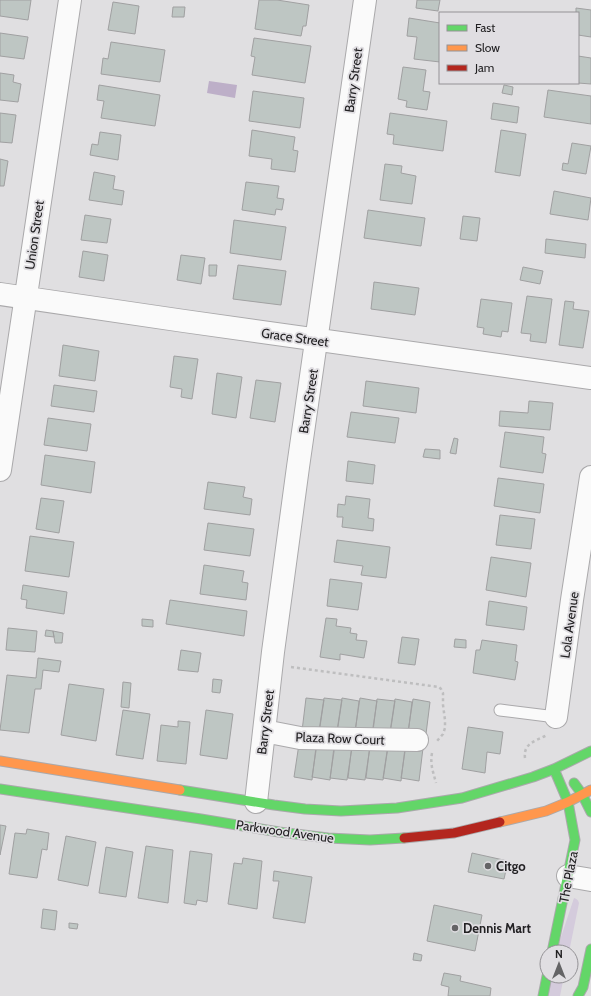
<svg xmlns="http://www.w3.org/2000/svg" width="591" height="996" font-family="Cabin,sans-serif">
	<rect width="100%" height="100%" fill="#e0dfe1"/>
	<path fill="#d4cbdc" d="M574 898C577 899 578 900 579 903L569 952H556Z
		M551 976H564L560 996H547Z"/>
	<path fill="#bdafc8" d="M209 81 237 85 235 98 207 93Z"/>
	<path fill="#bec6c3" stroke="#a0a0a1" d="M0 0H31L28 20 0 16Z
		M259 0H277L309 5 306 26H303L301 36 255 29Z
		M417 0H440L438 11 416 8Z
		M113 2 139 6 135 34 108 30Z
		M173 7H185L184 17H172Z
		M576 8 591 10V37L578 35V13H576Z
		M409 18 440 23V62L414 59 417 37 407 36Z
		M0 33 28 37 24 59 0 56Z
		M254 38 311 46 305 83 252 75 255 57 251 56Z
		M111 42 165 50 160 82 101 74 103 58 108 59Z
		M578 56 591 58V84L578 83Z
		M403 67 426 70 423 91 430 92 427 110 406 107 407 101 398 99Z
		M0 73 14 75 13 82 21 84 18 102 0 100Z
		M99 85 160 95 155 126 101 118 104 101 97 100Z
		M504 85 513 87 512 95 502 93Z
		M548 90 591 96V124L544 117Z
		M253 91 304 98 300 128 249 121Z
		M493 103 519 107 517 123 491 119Z
		M0 113 16 115 12 143 0 142Z
		M390 113 447 121 443 151 393 144 394 135 387 134Z
		M252 130 295 137 293 150 298 151 295 172 271 169 272 159 249 156Z
		M501 130 526 134 520 176 495 172Z
		M100 132 121 135 118 160 90 155 92 144 98 145Z
		M572 143 591 146 586 174 562 170 563 163 568 164Z
		M0 159 8 161 4 186H0Z
		M385 164 402 166 401 173 416 176 412 204 380 200Z
		M94 172 115 176 113 189 124 191 122 205 89 200Z
		M246 182 279 186 277 198 284 199 282 210 276 209 275 215 242 210Z
		M554 191 591 198 588 220 550 214Z
		M368 210 425 218 421 246 364 238Z
		M85 215 111 219 107 243 81 240Z
		M463 216 480 218 477 241 460 239Z
		M234 220 286 227 281 260 230 253Z
		M546 239 586 244 585 258 545 253Z
		M83 251 108 255 104 281 79 277Z
		M181 255 205 258 201 284 177 280Z
		M209 265H217L216 276H209Z
		M238 265 286 271 281 305 233 299Z
		M523 267 543 271 540 284 520 280Z
		M374 282 419 288 415 315 371 309Z
		M527 296 552 299 546 343 530 341 531 334 521 333Z
		M481 299 512 303 508 332 502 331 501 337 483 334 484 328 477 327Z
		M565 301 574 302 573 309 589 311 583 348 559 345Z
		M63 345 99 351 95 381 59 376Z
		M174 356 198 359 192 399 181 397 182 389 170 387Z
		M217 373 242 377 236 418 212 414Z
		M256 380 281 383 275 422 250 418Z
		M366 381 419 388 416 413 363 406Z
		M54 385 97 391 94 412 51 406Z
		M529 401 553 403 550 430 499 426 500 411 528 413Z
		M351 412 399 418 395 443 347 437Z
		M48 418 91 424 87 451 44 445Z
		M505 432 544 437 542 453 546 454 543 473 500 467Z
		M454 438 458 439 456 454 450 453Z
		M425 449 440 450V459L423 457Z
		M45 455 95 462 91 493 41 485Z
		M348 461 375 465 373 484 346 481Z
		M498 478 544 484 540 513 494 506Z
		M208 482 245 487 243 497 252 499 250 515 204 509Z
		M346 496 370 499 368 518 374 519 373 531 342 527 343 517H337L338 504 345 505Z
		M41 498 64 501 59 533 36 529Z
		M500 515 535 519 531 549 496 545Z
		M208 523 254 529 250 556 204 550Z
		M30 536 74 542 69 577 25 571Z
		M337 540 390 547 386 578 361 575 363 566 334 562Z
		M491 557 531 563 526 597 486 590Z
		M204 565 244 571 242 582 248 583 246 600 200 594Z
		M330 579 362 583 358 610 327 606Z
		M23 585 67 592 64 614 26 608 27 600 21 599Z
		M170 600 247 611 244 636 166 624Z
		M489 601 527 607 524 630 486 625Z
		M326 618 337 619 336 626 351 628 350 633 357 634 356 640 367 641 364 658 340 654V660L320 657Z
		M142 619 153 620V627L142 626Z
		M8 628 37 631 35 652 6 650Z
		M46 630 53 631 54 637 45 636Z
		M53 631 63 633 62 643H55Z
		M402 637 419 639 415 665 398 663Z
		M455 639 466 640V648L454 647Z
		M482 640 517 645 515 661 518 662 515 680 473 673 476 650H480Z
		M181 650 201 653 198 672 178 670Z
		M38 658 61 661 59 672 43 670 41 689H35L29 733 0 730 7 675 36 678Z
		M213 679 222 680 220 693 212 692Z
		M123 682 131 683 129 708 121 707Z
		M69 684 104 689 96 741 61 735Z
		M306 698 324 700 319 733 302 731Z
		M324 698 342 700 337 733 319 731Z
		M342 698 359 701 355 734 337 731Z
		M360 698 377 701 372 734 355 731Z
		M377 699 395 701 390 734 373 731Z
		M395 699 412 702 408 734 390 732Z
		M413 699 430 702 426 734 408 732Z
		M123 710 150 714 143 759 116 755Z
		M206 710 233 714 227 759 200 755Z
		M178 721 190 722 186 764 157 761 161 725 178 727Z
		M468 727 503 732 500 754 487 752 485 773 462 769Z
		M299 744 316 747 312 780 294 777Z
		M317 744 334 747 330 780 312 777Z
		M335 745 352 747 347 780 330 778Z
		M352 745 370 747 365 780 348 778Z
		M370 745 388 747 383 780 366 778Z
		M388 745 405 748 401 781 383 778Z
		M406 745 423 748 419 781 401 778Z
		M0 825 6 826 0 855Z
		M27 829 49 833 47 850 42 849 37 878 9 874 15 833 26 834Z
		M66 836 96 842 88 886 58 880Z
		M146 846 173 850 168 903 138 898Z
		M106 847 133 852 126 897 99 893Z
		M190 851 212 854 207 902 197 900 196 905 184 903Z
		M472 853 508 861 504 879 468 872Z
		M243 858 262 861 257 909 228 904 234 863 242 864Z
		M274 871 312 877 305 923 273 918 279 881H273Z
		M434 905 482 915 475 951 427 941Z
		M43 909 57 911 55 930 41 928Z
		M69 923 78 924 77 929 69 928Z
		M414 953 422 955 421 961 413 960Z
		M444 973 461 976 460 981 491 988 490 996H448L449 987 441 985Z"/>
	<g fill="none" stroke-linecap="round" stroke-linejoin="round">
		<defs>
			<path id="lane" d="M500 710 556 717"/>
			<path id="street" d="M0 294 184 321 591 378
				M0 470 70 0
				M556 717 572 600 591 477
				M264 731 300 738 417 740
				M256 802 273 652 298 467 365 0
				M568 876 591 880"/>
			<path id="fast" d="M574 783 582 794 591 812
				M0 789 201 819 279 832 328 838 370 840 404 838
				M180 790 274 805 305 809 341 811 397 808 462 798 533 777 554 769 591 751
				M552 952 575 840 568 802 554 769
				M543 996 547 976
				M578 996 583 987 591 949"/>
			<path id="slow" d="M0 761 180 790
				M500 822 546 811 568 802 591 790"/>
			<path id="jam" d="M404 838 454 833 500 822"/>
		</defs>
		<use href="#lane" stroke="#aaa9ab" stroke-width="13"/>
		<use href="#street" stroke="#aaa9ab" stroke-width="24"/>
		<use href="#fast" stroke="#aaa9ab" stroke-width="11"/>
		<use href="#slow" stroke="#aaa9ab" stroke-width="11"/>
		<use href="#jam" stroke="#aaa9ab" stroke-width="11"/>
		<path stroke="#bebebf" stroke-width="2.5" stroke-dasharray="3 3" stroke-linecap="butt" d="M291 667 439 687 441 689 443 693V705L445 720V728L443 734 437 741
			M432 753C430 765 433 771 436 783
			M525 758C523 743 536 741 547 735"/>
		<use href="#lane" stroke="#fafafa" stroke-width="11"/>
		<use href="#street" stroke="#fafafa" stroke-width="22"/>
		<use href="#fast" stroke="#63d668" stroke-width="9"/>
		<use href="#slow" stroke="#ff974d" stroke-width="9"/>
		<use href="#jam" stroke="#b3261e" stroke-width="9"/>
	</g>
	<g fill="#646466" stroke="#e0dee2" stroke-width="1.5">
		<circle cx="488" cy="866" r="4"/>
		<circle cx="455" cy="928" r="4"/>
	</g>
	<g text-anchor="middle" stroke-width="3.5" stroke-linejoin="round" paint-order="stroke">
		<g font-size="13" fill="#222123" stroke="#e0dee2">
			<text transform="translate(353 80) rotate(-82)" y="5">Barry Street</text>
			<text transform="translate(34 235) rotate(-82)" y="5">Union Street</text>
			<text transform="translate(295 337) rotate(8)" y="5">Grace Street</text>
			<text transform="translate(308 401) rotate(-81)" y="5">Barry Street</text>
			<text transform="translate(569 625) rotate(-82)" y="5">Lola Avenue</text>
			<text transform="translate(265 722) rotate(-83)" y="5">Barry Street</text>
			<text transform="translate(340 738) rotate(2)" y="5">Plaza Row Court</text>
			<text transform="translate(285 831) rotate(8)" y="5">Parkwood Avenue</text>
			<text transform="translate(568 877) rotate(-79)" y="5">The Plaza</text>
		</g>
		<g font-size="13" font-weight="bold" fill="#222123" stroke="#e0dee2" text-anchor="start">
			<text x="496" y="871">Citgo</text>
			<text x="463" y="933">Dennis Mart</text>
		</g>
	</g>
	<rect x="439" y="12" width="140" height="72" fill="#e0dee2" stroke="#949296"/>
	<rect x="447" y="25" width="20" height="6" fill="#63d668" stroke="#949296"/>
	<text x="475" y="32" font-size="12" fill="#222123">Fast</text>
	<rect x="447" y="45" width="20" height="6" fill="#ff974d" stroke="#949296"/>
	<text x="475" y="52" font-size="12" fill="#222123">Slow</text>
	<rect x="447" y="65" width="20" height="6" fill="#b3261e" stroke="#949296"/>
	<text x="475" y="72" font-size="12" fill="#222123">Jam</text>
	<g transform="translate(559 964)"><circle r="19" fill="#e0dee2" stroke="#949296"/>
	<path d="M0-3L7 15L0 10L-7 15Z" fill="#646466"/>
	<text y="-6" font-size="11" font-weight="bold" text-anchor="middle" fill="#222123">N</text>
	</g>
</svg>
